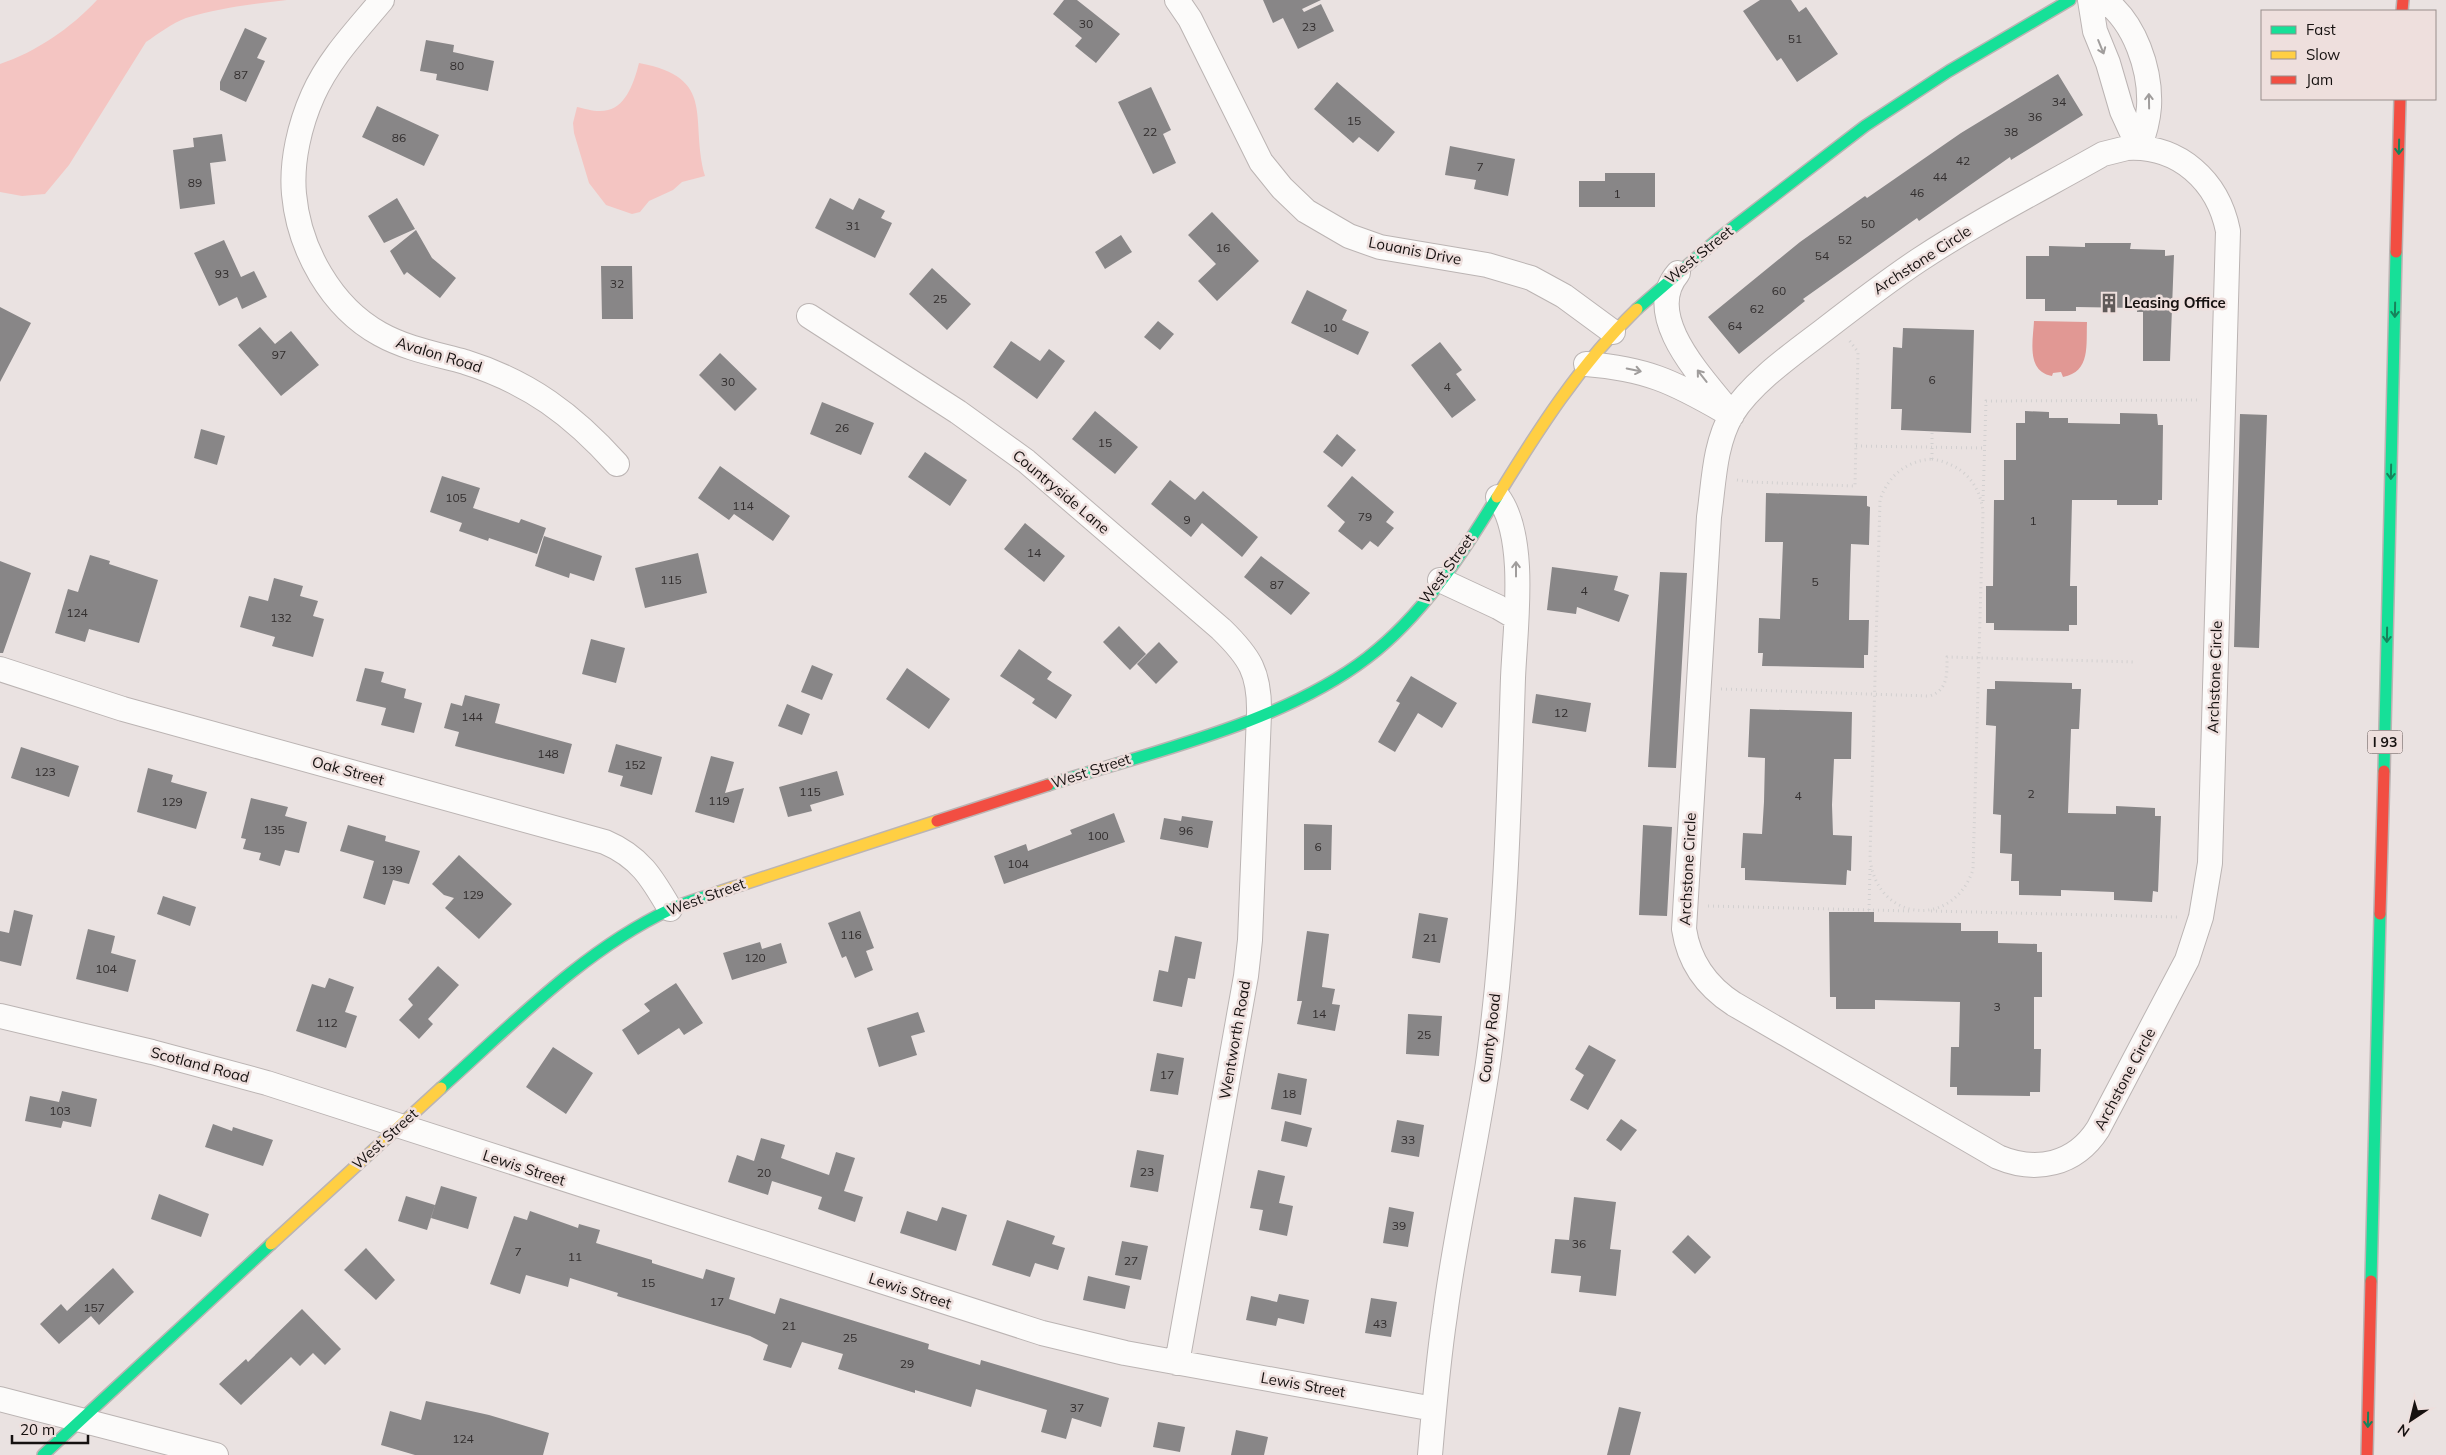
<svg xmlns="http://www.w3.org/2000/svg" width="2446" height="1455" font-family="Mulish,sans-serif">
	<rect width="100%" height="100%" fill="#eae2e1"/>
	<path fill="#f4c5c2" d="M97 0H287C253 4 219 8 186 18 172 23 158 34 146 42L69 165 45 194 22 196 0 192V64C36 52 71 28 97 0Z
		M639 63C718 78 689 118 705 176L682 182 673 190 649 201 640 212 632 214 606 205 589 183 574 133 573 123 577 107C586 109 598 113 608 110 627 106 635 79 639 63Z"/>
	<path fill="#e19894" d="M2034 321 2087 322C2086 344 2091 372 2063 377L2061 372 2053 373 2052 376C2026 371 2033 341 2034 321Z"/>
	<path fill="#888687" d="M1064 0H1077L1120 34 1096 63 1075 46 1082 38 1053 14Z
		M1263 0H1321L1302 9 1304 12 1321 4 1334 31 1298 49 1283 18 1273 23Z
		M1760 0H1791L1799 12 1806 7 1838 54 1797 82 1781 58 1777 61 1743 11Z
		M245 28 267 38 257 58 265 61 246 102 220 90V82Z
		M426 40 454 45 453 52 494 61 488 91 436 80 437 74 420 71Z
		M2058 74 2083 115 2011 160 2010 157 1919 221 1917 218 1803 299 1805 301 1739 354 1708 317 1800 242 1865 196 1867 198 1961 133Z
		M1337 82 1395 132 1378 152 1359 137 1353 143 1314 109Z
		M1151 87 1171 130 1163 134 1176 163 1153 174 1118 102Z
		M377 106 439 135 424 166 362 137Z
		M222 134 226 161 210 163 215 204 180 209 173 150 194 147 193 138Z
		M1450 146 1515 159 1508 196 1474 189 1476 180 1445 175Z
		M1605 173H1655V207H1579V181H1605Z
		M397 198 415 229 384 243 368 216Z
		M830 198 853 210 859 198 885 211 881 218 892 223 875 258 815 228Z
		M1212 212 1259 261 1217 301 1198 281 1216 264 1188 235Z
		M416 230 432 258 456 278 440 298 407 272 404 275 390 251Z
		M1121 235 1132 252 1105 269 1095 252Z
		M224 240 241 277 254 271 267 297 242 309 237 297 219 306 194 253Z
		M2085 243H2131L2130 249 2165 250V256L2174 255 2170 361H2143V312H2137V308L2076 307V311H2045V299H2026V256H2049V246L2085 247Z
		M601 266H632L633 319H602Z
		M932 268 971 304 947 330 909 294Z
		M1307 290 1347 310 1342 320 1369 332 1358 355 1291 323Z
		M0 307 31 323 0 382Z
		M1158 321 1174 334 1160 350 1144 337Z
		M260 327 275 344 291 331 319 365 281 396 238 345Z
		M1903 328 1974 330 1971 433 1901 430 1902 409H1891L1893 347 1902 348Z
		M1011 341 1040 361 1049 349 1065 361 1037 399 993 367Z
		M1440 342 1462 370 1456 374 1476 400 1452 418 1411 365Z
		M720 353 757 389 735 411 699 375Z
		M822 402 874 423 861 455 810 434Z
		M1095 411 1138 447 1115 474 1072 439Z
		M2025 411 2049 412V418H2068V423L2120 424V413L2157 414 2158 425H2163L2162 500H2158V505H2117V500H2072L2070 586H2077V625H2069V631L1994 630V623H1986V586H1993L1994 500H2004V460H2016V423H2025Z
		M2240 414 2267 415 2259 648 2234 647Z
		M201 429 225 436 217 465 194 458Z
		M1337 434 1356 450 1342 467 1323 452Z
		M925 452 967 480 950 506 908 477Z
		M720 466 790 516 773 541 734 514 729 520 698 498Z
		M442 476 480 488 473 508 519 523 521 519 546 528 537 554 489 538 488 541 459 531 462 523 430 512Z
		M1352 476 1394 512 1386 522 1394 528 1378 547 1370 541 1362 550 1338 531 1345 522 1327 506Z
		M1170 480 1195 500 1203 491 1258 537 1242 557 1202 523 1191 537 1151 504Z
		M1766 493 1867 496V506L1870 507 1869 545 1851 544 1850 575 1849 620H1869L1868 655H1864V668L1762 666 1763 653H1758L1759 618 1780 619 1783 542H1765Z
		M1025 523 1065 556 1044 582 1004 549Z
		M544 536 602 556 594 581 570 573 569 578 535 566Z
		M698 553 707 593 645 608 635 568Z
		M90 555 110 561 109 564 158 580 139 643 89 629 85 642 55 633 68 589 78 592Z
		M1261 556 1310 593 1291 615 1244 577Z
		M0 561 31 573 3 653H0Z
		M1552 567 1618 576 1614 590 1629 595 1619 622 1577 607 1576 614 1547 610Z
		M1660 572 1687 573 1676 768 1648 767Z
		M274 578 303 586 300 596 318 601 313 616 324 619 313 657 272 646 275 637 240 627 249 596 268 601Z
		M1119 626 1146 654 1130 670 1103 642Z
		M591 639 625 648 616 683 582 674Z
		M1159 642 1178 662 1156 684 1137 664Z
		M1019 649 1052 672 1047 679 1072 695 1056 719 1032 703 1035 699 1000 676Z
		M812 665 833 674 822 700 801 692Z
		M365 668 384 672 381 682 406 689 404 698 422 703 414 733 381 725 386 708 356 701Z
		M907 668 950 699 929 729 886 699Z
		M1411 676 1457 703 1442 728 1418 713 1395 752 1378 742 1400 703 1396 701Z
		M1995 681 2072 683V689H2081L2079 729H2071L2068 813 2116 814V806L2155 808V816H2161L2158 892 2153 891 2152 902 2114 900V892L2061 890V896L2019 895V881H2011L2012 854 2000 853 2001 815 1993 814 1996 726 1986 725 1987 689H1995Z
		M1536 694 1591 703 1586 732 1532 723Z
		M465 695 500 704 495 723 572 744 564 774 455 746 459 732 444 728 451 703 462 706Z
		M787 704 810 714 802 735 778 726Z
		M1750 709 1852 712 1851 759H1834L1832 805 1833 835 1852 836 1851 871 1847 870 1846 885 1745 880V868H1741L1743 833 1762 834 1764 802 1765 758 1748 757Z
		M616 744 662 757 652 795 620 786 623 776 608 772Z
		M21 747 79 766 69 797 11 778Z
		M711 756 734 762 725 793 744 788 734 823 695 812Z
		M148 768 173 775 171 782 207 792 196 829 137 812Z
		M837 771 844 795 810 805 812 811 788 817 779 787Z
		M251 798 288 807 285 816 307 822 299 853 285 850 280 866 259 860 261 853 243 849 246 839 241 838Z
		M1114 813 1125 842 1004 884 994 856 1026 844 1028 851 1072 834 1070 830Z
		M1182 816 1213 821 1208 848 1160 839 1164 818 1181 821Z
		M1304 824 1332 825 1331 870H1304Z
		M348 825 386 836 385 841 420 851 409 884 393 880 385 905 363 898 374 861 340 851Z
		M1643 825 1672 827 1667 916 1639 915Z
		M459 855 512 904 479 939 445 908 454 898 444 895 432 884Z
		M163 896 196 907 190 926 157 914Z
		M14 910 33 915 21 966 0 961V931L9 933Z
		M860 911 874 948 866 951 873 970 855 978 846 956 842 958 828 923Z
		M1829 912H1874V922L1961 923V931H1998V943L2037 944V952H2042V997H2034V1049H2041L2040 1092H2030V1096L1957 1095V1087H1950L1951 1047H1959L1960 1002 1875 1000V1009H1836V997H1830Z
		M1419 913 1448 918 1440 963 1412 958Z
		M88 929 115 936 111 953 136 960 128 992 76 979Z
		M1307 931 1329 934 1322 987 1335 989 1332 1004 1340 1005 1335 1031 1297 1024 1302 1001H1297Z
		M1175 936 1202 942 1195 979 1188 978 1182 1007 1153 1001 1159 970 1168 972Z
		M760 942 762 949 781 943 787 963 732 980 723 953Z
		M438 966 459 985 428 1019 433 1024 419 1039 399 1020 413 1005 408 999Z
		M329 978 354 987 345 1012 357 1016 346 1048 296 1031 312 984 325 988Z
		M676 983 703 1023 684 1035 679 1028 638 1055 622 1030 650 1011 644 1004Z
		M918 1012 925 1032 911 1036 917 1055 879 1067 867 1028Z
		M1408 1014 1442 1016 1439 1056 1406 1054Z
		M1589 1045 1616 1060 1588 1110 1570 1100 1584 1075 1575 1069Z
		M553 1047 593 1073 566 1114 526 1087Z
		M1157 1053 1184 1058 1178 1095 1150 1091Z
		M1278 1073 1307 1079 1301 1115 1271 1109Z
		M62 1091 97 1099 91 1127 63 1121 61 1128 25 1121 30 1096 59 1102Z
		M1621 1119 1637 1130 1621 1151 1606 1140Z
		M1397 1120 1424 1125 1419 1157 1391 1152Z
		M1285 1121 1312 1128 1307 1147 1281 1141Z
		M213 1124 232 1131 233 1127 273 1140 263 1166 205 1147Z
		M761 1138 785 1145 781 1158 829 1175 836 1152 855 1158 844 1191 863 1197 855 1222 818 1209 822 1197 772 1181 768 1195 728 1182 737 1155 754 1161Z
		M1137 1150 1164 1155 1158 1192 1130 1187Z
		M1258 1170 1285 1176 1279 1203 1293 1206 1287 1236 1259 1230 1263 1210 1250 1208Z
		M441 1186 477 1197 468 1229 431 1218Z
		M159 1194 209 1214 201 1237 151 1219Z
		M406 1196 435 1205 427 1230 398 1221Z
		M1574 1197 1616 1202 1610 1249 1621 1250 1616 1296 1579 1292 1581 1276 1551 1273 1555 1239 1569 1240Z
		M942 1207 967 1215 956 1251 900 1233 907 1211 937 1221Z
		M1389 1207 1414 1212 1408 1247 1383 1243Z
		M530 1211 578 1228 579 1224 600 1230 596 1243 652 1260V1263L703 1279 706 1269 735 1278 729 1299 775 1314 780 1298 929 1344 928 1349 980 1365 981 1360 1109 1398 1101 1427 1072 1418 1066 1439 1041 1432 1047 1410 976 1389 971 1407 915 1390V1393L838 1369 843 1354 802 1342 791 1368 763 1360 768 1345 750 1336 617 1296 618 1293 570 1278 568 1287 526 1275 520 1294 490 1284 514 1216 527 1220Z
		M1007 1220 1055 1236 1052 1244 1065 1248 1058 1270 1035 1263 1030 1277 992 1265Z
		M1688 1235 1711 1257 1695 1274 1672 1252Z
		M1122 1241 1148 1246 1141 1280 1115 1275Z
		M366 1248 395 1280 376 1300 344 1270Z
		M113 1268 134 1292 99 1325 91 1316 59 1344 40 1324 61 1304 67 1311Z
		M1088 1276 1130 1286 1125 1309 1083 1300Z
		M1279 1294 1309 1300 1304 1324 1278 1318 1276 1326 1246 1320 1251 1296 1277 1302Z
		M1371 1298 1397 1302 1391 1337 1365 1333Z
		M302 1309 341 1349 325 1365 313 1353 300 1366 291 1357 241 1405 219 1384 246 1359 248 1362Z
		M426 1401 489 1415 549 1433 543 1455H415L381 1445 390 1411 421 1420Z
		M1619 1407 1641 1412 1630 1455H1607Z
		M1158 1422 1185 1427 1180 1452 1153 1447Z
		M1236 1430 1268 1437 1264 1455H1231Z"/>
	<g fill="none" stroke-linecap="round" stroke-linejoin="round">
		<defs>
			<path id="street" d="M382 0C357 30 329 59 313 95 300 124 291 161 294 194 299 249 331 307 380 334 407 349 436 354 465 362 529 382 573 415 617 464
				M1177 0 1190 19 1261 162 1282 188 1306 211 1349 236 1380 247 1487 265 1531 278 1564 296 1613 332
				M2090 0 2095 31 2108 63 2122 111 2139 148
				M2104 0C2135 22 2151 70 2149 107 2148 121 2144 135 2139 148
				M2127 148C2179 145 2218 181 2228 231L2210 863 2201 917 2187 960 2098 1129C2075 1165 2036 1173 1998 1157L1734 1004C1706 986 1689 962 1684 929L1709 517C1714 482 1714 445 1732 414 1752 382 1794 353 1824 330 1855 306 1886 282 1919 260 1978 221 2041 189 2103 154Z
				M1678 273C1640 317 1706 381 1732 415
				M809 316 958 412 1026 461 1221 629C1250 657 1260 673 1259 714L1250 940 1246 976 1177 1363
				M1586 364C1646 369 1672 381 1724 411
				M1440 580 1498 607 1515 617
				M0 669 123 709 605 842C640 857 652 878 670 909
				M0 1016 152 1052 267 1083 1042 1333 1125 1353 1434 1409
				M0 1399 216 1455
				M1430 1455C1434 1408 1438 1361 1445 1315 1456 1228 1477 1143 1489 1056 1506 931 1509 803 1513 678 1515 628 1528 537 1498 497"/>
			<path id="fast" d="M1637 309 1719 238 1865 126 1949 71 2070 0
				M2384 771 2396 252
				M1048 785C1150 752 1281 724 1367 658 1422 616 1461 556 1497 497
				M441 1088C512 1025 582 951 669 910 684 902 702 898 719 892
				M2371 1281 2380 914
				M43 1455 271 1244"/>
			<path id="slow" d="M1497 497C1538 430 1580 364 1637 309
				M719 892 937 821
				M271 1244 441 1088"/>
			<path id="jam" d="M2402 11 2403 0
				M2396 252 2400 99
				M937 821 1048 785
				M2380 914 2384 771
				M2367 1455 2371 1281"/>
		</defs>
		<use href="#street" stroke="#bbb4b3" stroke-width="26"/>
		<use href="#fast" stroke="#bbb4b3" stroke-width="14"/>
		<use href="#slow" stroke="#bbb4b3" stroke-width="14"/>
		<use href="#jam" stroke="#bbb4b3" stroke-width="14"/>
		<path stroke="#d2d0d0" stroke-width="3" stroke-dasharray="1 4" stroke-linecap="butt" d="M1856 446 1985 448
			M1932 459C1961 464 1980 482 1983 512L1973 870C1952 930 1876 921 1870 858L1880 500C1888 476 1906 461 1932 459Z
			M1932 459V431
			M1737 480 1752 482 1855 486 1858 352 1849 340
			M1983 501 1986 401 2200 400
			M1721 689 1929 696C1948 691 1947 674 1947 657L2136 662
			M1708 906 1910 911
			M1869 910 1870 869
			M1931 911 2177 917"/>
		<use href="#street" stroke="#fcfbfa" stroke-width="24"/>
		<use href="#fast" stroke="#16e098" stroke-width="11"/>
		<use href="#slow" stroke="#ffcf43" stroke-width="11"/>
		<use href="#jam" stroke="#f24e42" stroke-width="11"/>
	</g>
	<defs><path id="oneway-shaft" d="M-6 0H5M1.5-3L5.5 0L1.5 3" fill="none" stroke-width="1.6" stroke-linecap="round" stroke-linejoin="round" transform="scale(1.25)"/></defs>
	<g stroke="#a09d9c">
		<use href="#oneway-shaft" transform="translate(2101 47) rotate(68)"/>
		<use href="#oneway-shaft" transform="translate(2149 101) rotate(-91)"/>
		<use href="#oneway-shaft" transform="translate(1634 370) rotate(12)"/>
		<use href="#oneway-shaft" transform="translate(1702 376) rotate(-128)"/>
		<use href="#oneway-shaft" transform="translate(1516 569) rotate(-90)"/>
	</g>
	<g stroke="#16835b">
		<use href="#oneway-shaft" transform="translate(2399 147) rotate(91)"/>
		<use href="#oneway-shaft" transform="translate(2395 310) rotate(91)"/>
		<use href="#oneway-shaft" transform="translate(2391 472) rotate(91)"/>
		<use href="#oneway-shaft" transform="translate(2387 635) rotate(91)"/>
		<use href="#oneway-shaft" transform="translate(2368 1420) rotate(91)"/>
	</g>
	<defs>
		<symbol id="building-bare" viewBox="-9 -9 18 18"><path d="M-4-6H4V6H1V3H-1V6H-4ZM-2.5-4.3h1.7v1.8h-1.7ZM.8-4.3h1.7v1.8H.8ZM-2.5-1h1.7V.8h-1.7ZM.8-1h1.7V.8H.8Z" fill="#605a59" stroke="#eedfdd" stroke-width="2.5" paint-order="stroke"/></symbol>
	</defs>
	<g fill-rule="evenodd">
		<use href="#building-bare" x="2095" y="289" width="28" height="28"/>
	</g>
	<g text-anchor="middle" stroke-width="5" stroke-linejoin="round" paint-order="stroke">
		<g font-size="12" fill="#322e2e">
			<text x="1086" y="28">30</text>
			<text x="1309" y="31">23</text>
			<text x="1795" y="43">51</text>
			<text x="457" y="70">80</text>
			<text x="241" y="79">87</text>
			<text x="2059" y="106">34</text>
			<text x="2035" y="121">36</text>
			<text x="1354" y="125">15</text>
			<text x="1150" y="136">22</text>
			<text x="2011" y="136">38</text>
			<text x="399" y="142">86</text>
			<text x="1963" y="165">42</text>
			<text x="1480" y="171">7</text>
			<text x="1940" y="181">44</text>
			<text x="195" y="187">89</text>
			<text x="1917" y="197">46</text>
			<text x="1617" y="198">1</text>
			<text x="1868" y="228">50</text>
			<text x="853" y="230">31</text>
			<text x="1845" y="244">52</text>
			<text x="1223" y="252">16</text>
			<text x="1822" y="260">54</text>
			<text x="222" y="278">93</text>
			<text x="617" y="288">32</text>
			<text x="1779" y="295">60</text>
			<text x="940" y="303">25</text>
			<text x="1757" y="313">62</text>
			<text x="1735" y="330">64</text>
			<text x="1330" y="332">10</text>
			<text x="279" y="359">97</text>
			<text x="1932" y="384">6</text>
			<text x="728" y="386">30</text>
			<text x="1447" y="391">4</text>
			<text x="842" y="432">26</text>
			<text x="1105" y="447">15</text>
			<text x="456" y="502">105</text>
			<text x="743" y="510">114</text>
			<text x="1365" y="521">79</text>
			<text x="1187" y="524">9</text>
			<text x="2033" y="525">1</text>
			<text x="1034" y="557">14</text>
			<text x="671" y="584">115</text>
			<text x="1815" y="586">5</text>
			<text x="1277" y="589">87</text>
			<text x="1584" y="595">4</text>
			<text x="77" y="617">124</text>
			<text x="281" y="622">132</text>
			<text x="1561" y="717">12</text>
			<text x="472" y="721">144</text>
			<text x="548" y="758">148</text>
			<text x="635" y="769">152</text>
			<text x="45" y="776">123</text>
			<text x="810" y="796">115</text>
			<text x="2031" y="798">2</text>
			<text x="1798" y="800">4</text>
			<text x="719" y="805">119</text>
			<text x="172" y="806">129</text>
			<text x="274" y="834">135</text>
			<text x="1186" y="835">96</text>
			<text x="1098" y="840">100</text>
			<text x="1318" y="851">6</text>
			<text x="1018" y="868">104</text>
			<text x="392" y="874">139</text>
			<text x="473" y="899">129</text>
			<text x="851" y="939">116</text>
			<text x="1430" y="942">21</text>
			<text x="755" y="962">120</text>
			<text x="106" y="973">104</text>
			<text x="1997" y="1011">3</text>
			<text x="1319" y="1018">14</text>
			<text x="327" y="1027">112</text>
			<text x="1424" y="1039">25</text>
			<text x="1167" y="1079">17</text>
			<text x="1289" y="1098">18</text>
			<text x="60" y="1115">103</text>
			<text x="1408" y="1144">33</text>
			<text x="1147" y="1176">23</text>
			<text x="764" y="1177">20</text>
			<text x="1399" y="1230">39</text>
			<text x="1579" y="1248">36</text>
			<text x="518" y="1256">7</text>
			<text x="575" y="1261">11</text>
			<text x="1131" y="1265">27</text>
			<text x="648" y="1287">15</text>
			<text x="717" y="1306">17</text>
			<text x="94" y="1312">157</text>
			<text x="1380" y="1328">43</text>
			<text x="789" y="1330">21</text>
			<text x="850" y="1342">25</text>
			<text x="907" y="1368">29</text>
			<text x="1077" y="1412">37</text>
			<text x="463" y="1443">124</text>
		</g>
		<rect fill="#eedfdd" stroke="#574f4e" stroke-width="1" x="2367.5" y="730.5" width="35" height="23" rx="4"/>
		<g font-size="14" font-weight="bold" fill="#161110">
			<text x="2385" y="747">I 93</text>
		</g>
		<g font-size="15" fill="#161110" stroke="#eedfdd">
			<text transform="translate(1415 251) rotate(11)" y="5">Louanis Drive</text>
			<text transform="translate(1699 255) rotate(-39)" y="5">West Street</text>
			<text transform="translate(1922 260) rotate(-33)" y="5">Archstone Circle</text>
			<text transform="translate(439 355) rotate(17)" y="5">Avalon Road</text>
			<text transform="translate(1061 492) rotate(40)" y="5">Countryside Lane</text>
			<text transform="translate(1447 569) rotate(-54)" y="5">West Street</text>
			<text transform="translate(2215 677) rotate(-88)" y="5">Archstone Circle</text>
			<text transform="translate(348 771) rotate(15)" y="5">Oak Street</text>
			<text transform="translate(1091 771) rotate(-18)" y="5">West Street</text>
			<text transform="translate(1688 869) rotate(-87)" y="5">Archstone Circle</text>
			<text transform="translate(706 897) rotate(-20)" y="5">West Street</text>
			<text transform="translate(1490 1038) rotate(-83)" y="5">County Road</text>
			<text transform="translate(1235 1040) rotate(-80)" y="5">Wentworth Road</text>
			<text transform="translate(200 1065) rotate(15)" y="5">Scotland Road</text>
			<text transform="translate(2125 1079) rotate(-62)" y="5">Archstone Circle</text>
			<text transform="translate(385 1139) rotate(-42)" y="5">West Street</text>
			<text transform="translate(524 1168) rotate(18)" y="5">Lewis Street</text>
			<text transform="translate(910 1291) rotate(18)" y="5">Lewis Street</text>
			<text transform="translate(1303 1385) rotate(10)" y="5">Lewis Street</text>
		</g>
		<g font-size="15" font-weight="bold" fill="#161110" stroke="#eedfdd" text-anchor="start">
			<text x="2124" y="308">Leasing Office</text>
		</g>
	</g>
	<rect x="2261" y="10" width="175" height="90" fill="#eedfdd" stroke="#988d8b"/>
	<rect x="2271" y="26" width="25" height="8" fill="#16e098" stroke="#988d8b"/>
	<text x="2306" y="35" font-size="15" fill="#161110">Fast</text>
	<rect x="2271" y="51" width="25" height="8" fill="#ffcf43" stroke="#988d8b"/>
	<text x="2306" y="60" font-size="15" fill="#161110">Slow</text>
	<rect x="2271" y="76" width="25" height="8" fill="#f24e42" stroke="#988d8b"/>
	<text x="2306" y="85" font-size="15" fill="#161110">Jam</text>
	<g transform="translate(2411 1420) rotate(215)" stroke="#eedfdd" stroke-width="4" paint-order="stroke">
	<path d="M0-4L9 19L0 12L-9 19Z" fill="#161110"/>
	<text y="-8" font-size="14" font-weight="bold" text-anchor="middle" fill="#161110">N</text>
	</g>
	<path d="M12 1435v8h76v-8" fill="none" stroke="#161110" stroke-width="2.5"/>
	<text x="20" y="1435" font-size="15" fill="#161110" stroke="#eedfdd" stroke-width="4" paint-order="stroke">20 m</text>
</svg>
